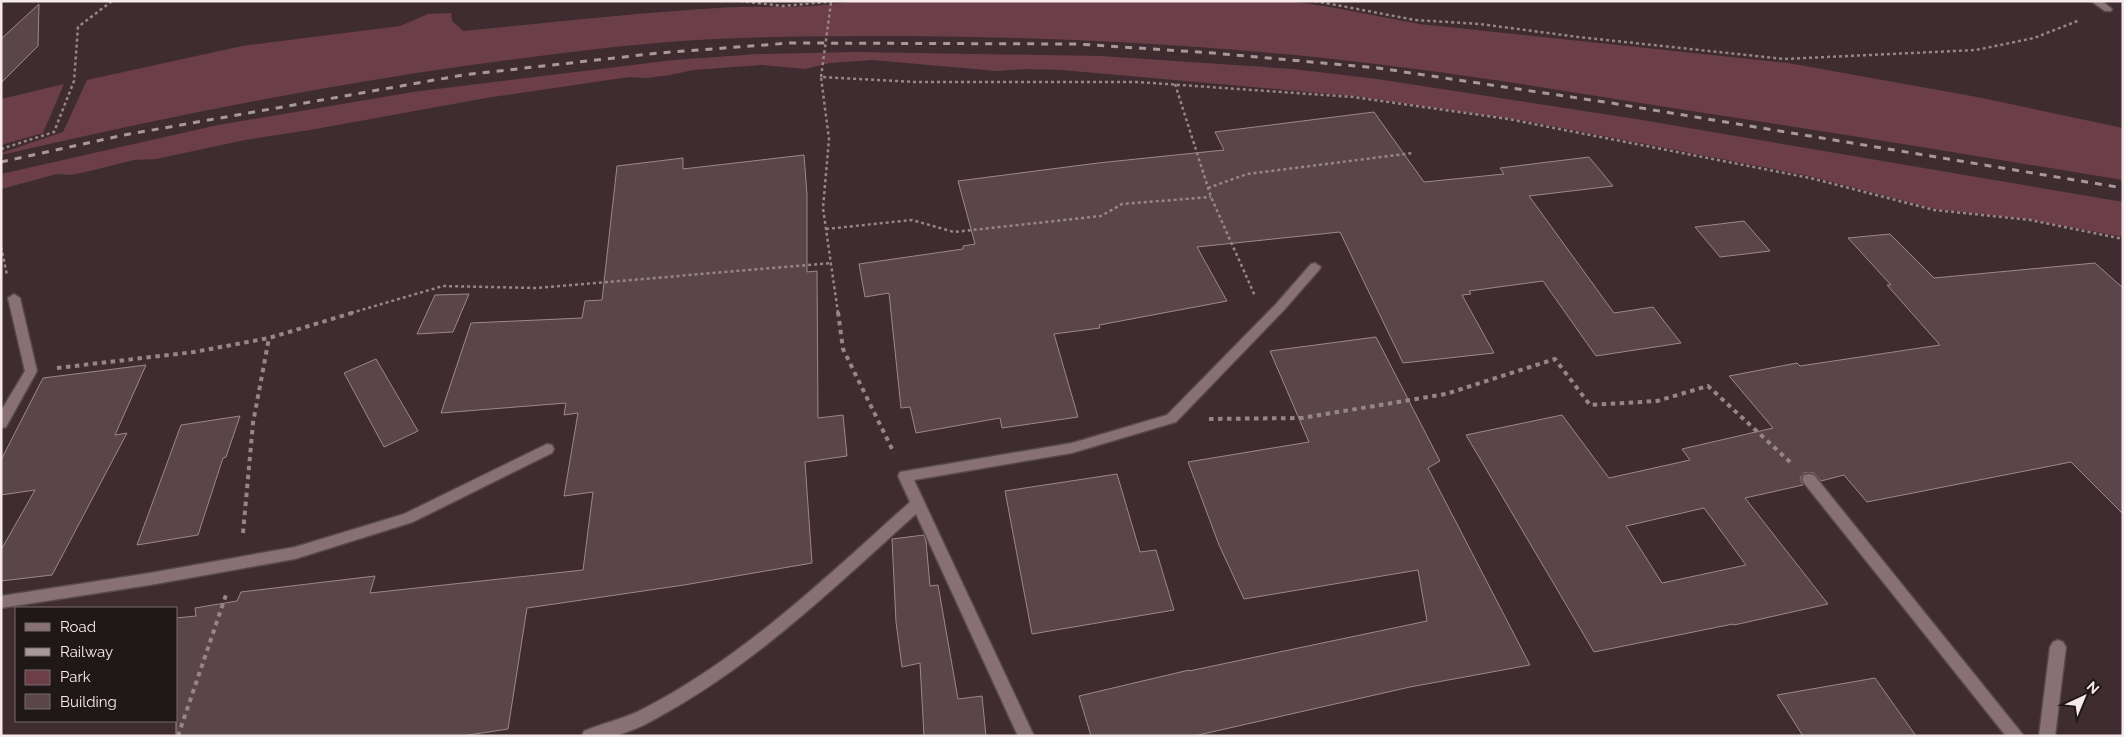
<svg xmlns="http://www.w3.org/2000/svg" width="2124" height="737" font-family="Raleway,sans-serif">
	<rect width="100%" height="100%" fill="#3f2c30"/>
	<path fill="#6c3f48" d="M851 1H1287L1325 6 1419 24 1788 63 1977 97 2123 128V180C1971 155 1818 130 1666 107 1577 93 1489 78 1400 67 1236 46 1071 37 906 36 827 36 748 36 669 42 616 46 562 53 509 60 338 82 170 116 1 155V153L63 132 87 80 242 46 400 26 428 14 451 13 452 21 463 31C548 23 633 13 718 8 763 5 807 10 851 1Z
		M856 52 1101 56 1293 69 1377 79 1636 119 2123 202V237L2028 219 1935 209 1809 176 1526 121 1354 96 1062 70 1026 69 997 71 872 60 830 63 805 69 761 65 693 70 670 75 646 78 629 77 486 98 310 130 245 140 156 159 134 160 90 171 71 175 57 174 1 189V174L218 125 413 92 674 60 758 54Z
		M64 84 43 133 1 145V99Z"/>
	<path fill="#5a464a" stroke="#9d878a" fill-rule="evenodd" d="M39 4 38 46 1 83V39Z
		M1374 112 1424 182 1504 174 1500 168 1589 157 1613 186 1529 196 1614 313 1653 307 1681 343 1596 356 1543 281 1469 291 1471 294 1462 295 1494 353 1403 363 1340 232 1197 247 1227 301 1099 325 1100 328 1054 334 1078 417 1002 428 1000 418 916 433 910 407 901 408 889 293 865 297 859 264 963 249V246L975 244 958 181 1098 163 1224 150 1215 132Z
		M804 155 807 195V272L817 271 818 418 843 415 847 456 805 462 812 563 684 585 527 608 508 729 462 736H176V618L196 616 195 608 237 601 241 592 375 576 370 593 583 570 593 492 564 496 578 413 564 415 566 403 441 413 471 323 582 318 585 301 602 300 617 166 683 158V169Z
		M1744 221 1770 251 1720 257 1695 227Z
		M1890 234 1934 278 2095 263 2123 288V514L2071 462 1867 502 1844 475 1821 481 1814 473H1804L1800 478 1803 485 1745 498 1828 604 1734 625 1733 624 1594 652 1466 435 1562 415 1609 478 1690 460 1682 449 1773 428 1729 376 1797 363 1800 366 1940 345 1887 285H1891L1848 238ZM1704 508 1746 565 1662 583 1626 526Z
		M469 294 453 332 417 334 435 295Z
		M1376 337 1440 461 1428 468 1530 665 1410 687 1194 736H1091L1079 696 1189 670V671L1427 621 1418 570 1244 599 1219 545 1188 462 1309 442 1270 351Z
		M376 359 418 431 384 447 344 373Z
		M146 365 115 435 127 433 52 575 1 581V550L35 490 1 495V460L43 378Z
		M240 416 226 457 223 458 198 535 137 545 181 425Z
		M1117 474 1140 552 1156 550 1174 610 1032 634 1005 491Z
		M924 535 926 541 930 586 938 585 958 699 982 696 986 736H924L920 663 902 667 896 622 892 539Z
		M1875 678 1916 736H1803L1777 695Z"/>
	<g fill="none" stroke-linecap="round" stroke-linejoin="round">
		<defs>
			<path id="street" d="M2091 1H2102L2112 9 2111 11H2105Z
				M1315 263 1321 267 1319 270 1284 310 1176 422 1072 453 914 480 1034 736H1018L916 514C838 584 762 658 671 710 654 720 632 733 612 736 603 737 592 736 582 736L584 731C603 723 623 719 641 710 743 658 826 577 910 502L898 476 900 472 1072 443 1167 415 1276 304 1311 264Z
				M14 294 20 298 37 371 6 427 1 428V411L25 371 8 298Z
				M547 444 552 445 554 449 552 453 413 522 295 559 150 585 1 608V596L150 573 295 547 404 514Z
				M1809 474 1814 475 2024 736H2006L1804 483 1802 479 1804 475Z
				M2058 640 2063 642 2066 647 2055 736H2039L2050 647 2053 642Z"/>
		</defs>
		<use href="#street" stroke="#57484b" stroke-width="3"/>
		<path stroke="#968689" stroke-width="2.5" stroke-dasharray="3 3" stroke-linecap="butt" d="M740 1 783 6 837 1
			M1315 1 1415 20 1480 24 1578 37 1784 59 1976 50 2034 38 2080 20
			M1175 84 1211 197 1255 296
			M1 149 54 132 74 81 78 27 112 1
			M1208 188 1247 174 1413 153
			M826 229 912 220 954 232 1101 216 1122 204 1211 197
			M1 247 7 275
			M351 313 443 286 537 288 831 263
			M838 313 823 208 829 139 821 77 915 82H1138L1353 97 1508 119 1810 178 1934 210 2030 220 2123 239"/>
		<path stroke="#968689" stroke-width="4" stroke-dasharray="4.5 4.5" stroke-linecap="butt" d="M838 312 843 349 894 453
			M57 368 194 352 269 338 355 312
			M1209 419 1302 418 1446 394 1555 359 1590 405 1657 401 1708 386 1790 462
			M243 533 253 423 269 338
			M178 736 227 592"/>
		<use href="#street" fill="#877175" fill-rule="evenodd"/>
		<path stroke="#a7989b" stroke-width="3" stroke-dasharray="7 7" stroke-linecap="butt" d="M1 162 124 135 463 75 659 53 790 43 1077 44 1213 53 1378 68 1611 103 2123 188"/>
		<path stroke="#968689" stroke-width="2.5" stroke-dasharray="3 3" stroke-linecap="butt" d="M821 77 831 3"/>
	</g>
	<rect width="2124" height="737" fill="none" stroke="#f7eaec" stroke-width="5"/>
	<rect x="15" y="607" width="162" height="115" fill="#201719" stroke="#766b6d"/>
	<rect x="25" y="623" width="25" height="8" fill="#877175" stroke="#766b6d"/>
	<text x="60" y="632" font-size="15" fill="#f7eaec">Road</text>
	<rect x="25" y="648" width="25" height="8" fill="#a7989b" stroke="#766b6d"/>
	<text x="60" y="657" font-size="15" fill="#f7eaec">Railway</text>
	<rect x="25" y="670" width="25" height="15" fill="#6c3f48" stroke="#766b6d"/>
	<text x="60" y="682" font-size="15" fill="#f7eaec">Park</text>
	<rect x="25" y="694" width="25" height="15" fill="#5a464a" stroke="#766b6d"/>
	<text x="60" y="707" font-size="15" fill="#f7eaec">Building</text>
	<g transform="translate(2084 697) rotate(44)" stroke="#201719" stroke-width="4" paint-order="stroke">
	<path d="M0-4L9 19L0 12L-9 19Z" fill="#f7eaec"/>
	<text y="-8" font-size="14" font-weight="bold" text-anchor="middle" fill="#f7eaec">N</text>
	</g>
</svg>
